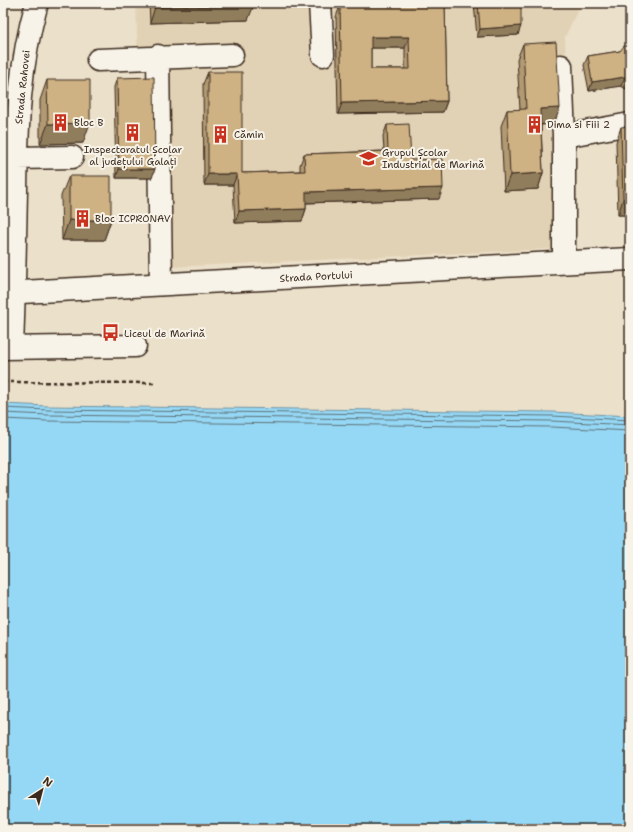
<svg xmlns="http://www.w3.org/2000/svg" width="633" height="832" font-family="'Shantell Sans',sans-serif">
	<rect width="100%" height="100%" fill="#ebe0ca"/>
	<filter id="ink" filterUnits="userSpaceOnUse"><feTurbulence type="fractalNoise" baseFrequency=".025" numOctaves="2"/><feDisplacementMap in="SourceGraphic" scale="8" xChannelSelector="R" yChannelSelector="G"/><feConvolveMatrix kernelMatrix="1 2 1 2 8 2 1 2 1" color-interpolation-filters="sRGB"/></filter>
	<g filter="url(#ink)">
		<path fill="#e2d2b5" d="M136 3H581L565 37 574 248 170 267 166 68H138Z"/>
		<path fill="#95d8f6" stroke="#7192a0" d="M3 404 48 406 552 412 630 416V829H3Z"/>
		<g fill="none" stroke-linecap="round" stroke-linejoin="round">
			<path stroke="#5f7074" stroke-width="1" d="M3 408 48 410 552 416 630 420
				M3 413 48 415 552 421 630 425
				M3 419 47 421 552 427 630 431"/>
			<defs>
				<path id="minor" d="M320 3 323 55
					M158 56 161 284
					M98 60 232 55
					M561 66 564 136V262
					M564 136 630 124
					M17 158 72 157
					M3 348 135 346
					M12 348C14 295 15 243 16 190 17 127 19 63 37 3"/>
				<path id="major" d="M3 293 630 259"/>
			</defs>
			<use href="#minor" stroke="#3b2a1e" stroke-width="25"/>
			<use href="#major" stroke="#3b2a1e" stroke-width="25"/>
			<path stroke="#3b2a1e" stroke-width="2.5" stroke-dasharray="4 3" stroke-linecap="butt" d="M3 382 156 383"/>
			<use href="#minor" stroke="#f7f3e8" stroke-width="22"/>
			<use href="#major" stroke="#f7f3e8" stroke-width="22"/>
		</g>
		<path fill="#b19972" stroke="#3b2a1e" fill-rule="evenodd" d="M149 3H253L248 20 150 23Z
			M445 3 447 101 443 112 338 114 336 17 340 6ZM371 48H405V69H371Z
			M474 3H521L518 35 477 37Z
			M523 44 554 124 541 125 543 173 538 189 504 191 501 126 507 110H520L517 59Z
			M630 44V89H626L621 86 589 91 584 65 588 56 620 51Z
			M208 72 242 173 300 171V165L304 154 384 151 383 136 387 125 411 160 439 199 306 203V209L302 221 235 223 233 185H204L203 84Z
			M117 78 152 178H116L114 87Z
			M47 80 83 143 40 144V100Z
			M621 127 630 215H618L616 142Z
			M69 176 111 220 104 240H62L61 196Z"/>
		<path fill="#907d5c" stroke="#3b2a1e" d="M254 5 248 20 150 23 155 7Z
			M521 26 518 35 477 37 480 29Z
			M371 37H409L405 48H367Z
			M625 77 621 86 589 91 592 82Z
			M630 80V89H626Z
			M447 101 443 112 338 114 342 103Z
			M560 108 554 124 534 125 540 109Z
			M90 123 83 143 40 144 48 124Z
			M119 169H155L152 178H116Z
			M543 173 538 189 504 191 510 175Z
			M208 174H237L233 185H204Z
			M443 188 439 199 302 203 306 192Z
			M623 199H630V215H618Z
			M306 209 302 221 235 223 239 211Z
			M69 220H111L104 240H62Z"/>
		<path fill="#ceb284" stroke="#3b2a1e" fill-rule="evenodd" d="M155 3H253L254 5 155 7Z
			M445 3 447 101 342 103 340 6ZM371 37H409L410 69H371Z
			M478 3H521V26L480 29Z
			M556 42 560 108 540 109 543 173 510 175 507 110 526 109 523 44Z
			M630 44V80L625 77 592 82 588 56 620 51 624 46Z
			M208 72H242V173L305 171 304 154 388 151 387 125 409 124 411 160 442 159 443 188 306 192V209L239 211 237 174H208Z
			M154 77 155 169H119L117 78Z
			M47 80H90V123L48 124Z
			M630 126V199H623L621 127Z
			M69 176H111V220H69Z"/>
	</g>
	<defs>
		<symbol id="building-bare" viewBox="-9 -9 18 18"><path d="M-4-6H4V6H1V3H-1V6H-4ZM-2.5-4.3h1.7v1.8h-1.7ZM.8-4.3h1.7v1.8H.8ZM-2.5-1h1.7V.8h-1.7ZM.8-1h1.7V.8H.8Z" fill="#c8321e" stroke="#f7f3e8" stroke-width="2.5" paint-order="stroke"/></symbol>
		<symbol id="university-bare" viewBox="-9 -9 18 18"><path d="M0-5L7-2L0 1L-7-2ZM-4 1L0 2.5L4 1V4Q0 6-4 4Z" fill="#c8321e" stroke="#f7f3e8" stroke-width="2.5" paint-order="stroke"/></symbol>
		<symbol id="bus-bare" viewBox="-9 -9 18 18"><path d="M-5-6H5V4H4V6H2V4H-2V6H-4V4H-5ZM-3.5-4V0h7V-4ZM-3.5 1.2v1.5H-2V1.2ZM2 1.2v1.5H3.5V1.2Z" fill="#c8321e" stroke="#f7f3e8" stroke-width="2.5" paint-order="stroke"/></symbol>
	</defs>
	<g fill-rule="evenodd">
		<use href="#building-bare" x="48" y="110" width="25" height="25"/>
		<use href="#building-bare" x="522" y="112" width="25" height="25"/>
		<use href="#building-bare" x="120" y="120" width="25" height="25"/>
		<use href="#building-bare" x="208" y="122" width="25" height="25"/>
		<use href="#university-bare" x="356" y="146" width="25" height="25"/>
		<use href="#building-bare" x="70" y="206" width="25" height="25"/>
		<use href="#bus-bare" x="98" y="320" width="25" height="25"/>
	</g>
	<g text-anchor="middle" stroke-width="4" stroke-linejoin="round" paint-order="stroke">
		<g font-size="10" fill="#3b2a1e" stroke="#f7f3e8">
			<text transform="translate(22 87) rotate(-84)" y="4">Strada Rahovei</text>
			<text transform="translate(316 276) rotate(-3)" y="4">Strada Portului</text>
		</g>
		<g font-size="10" fill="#3b2a1e" stroke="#f7f3e8" text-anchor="start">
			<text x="74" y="126">Bloc B</text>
			<text x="547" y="128">Dima si Fiii 2</text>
			<text x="234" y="138">Cămin</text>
			<text x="133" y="153" text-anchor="middle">Inspectoratul Școlar<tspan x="133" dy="12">al județului Galați</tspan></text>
			<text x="382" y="156">Grupul Școlar<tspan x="382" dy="12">Industrial de Marină</tspan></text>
			<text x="95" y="222">Bloc ICPRONAV</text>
			<text x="124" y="337">Liceul de Marină</text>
		</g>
	</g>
	<rect width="633" height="832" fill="none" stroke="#f7f3e8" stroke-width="16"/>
	<rect x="8" y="8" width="617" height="816" fill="none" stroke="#3b2a1e" stroke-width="1.5" filter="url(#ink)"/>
	<g transform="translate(42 790) rotate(36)" stroke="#f7f3e8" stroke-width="3" paint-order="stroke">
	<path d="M0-3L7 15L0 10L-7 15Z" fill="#3b2a1e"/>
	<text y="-6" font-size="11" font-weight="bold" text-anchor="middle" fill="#3b2a1e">N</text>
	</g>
</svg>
